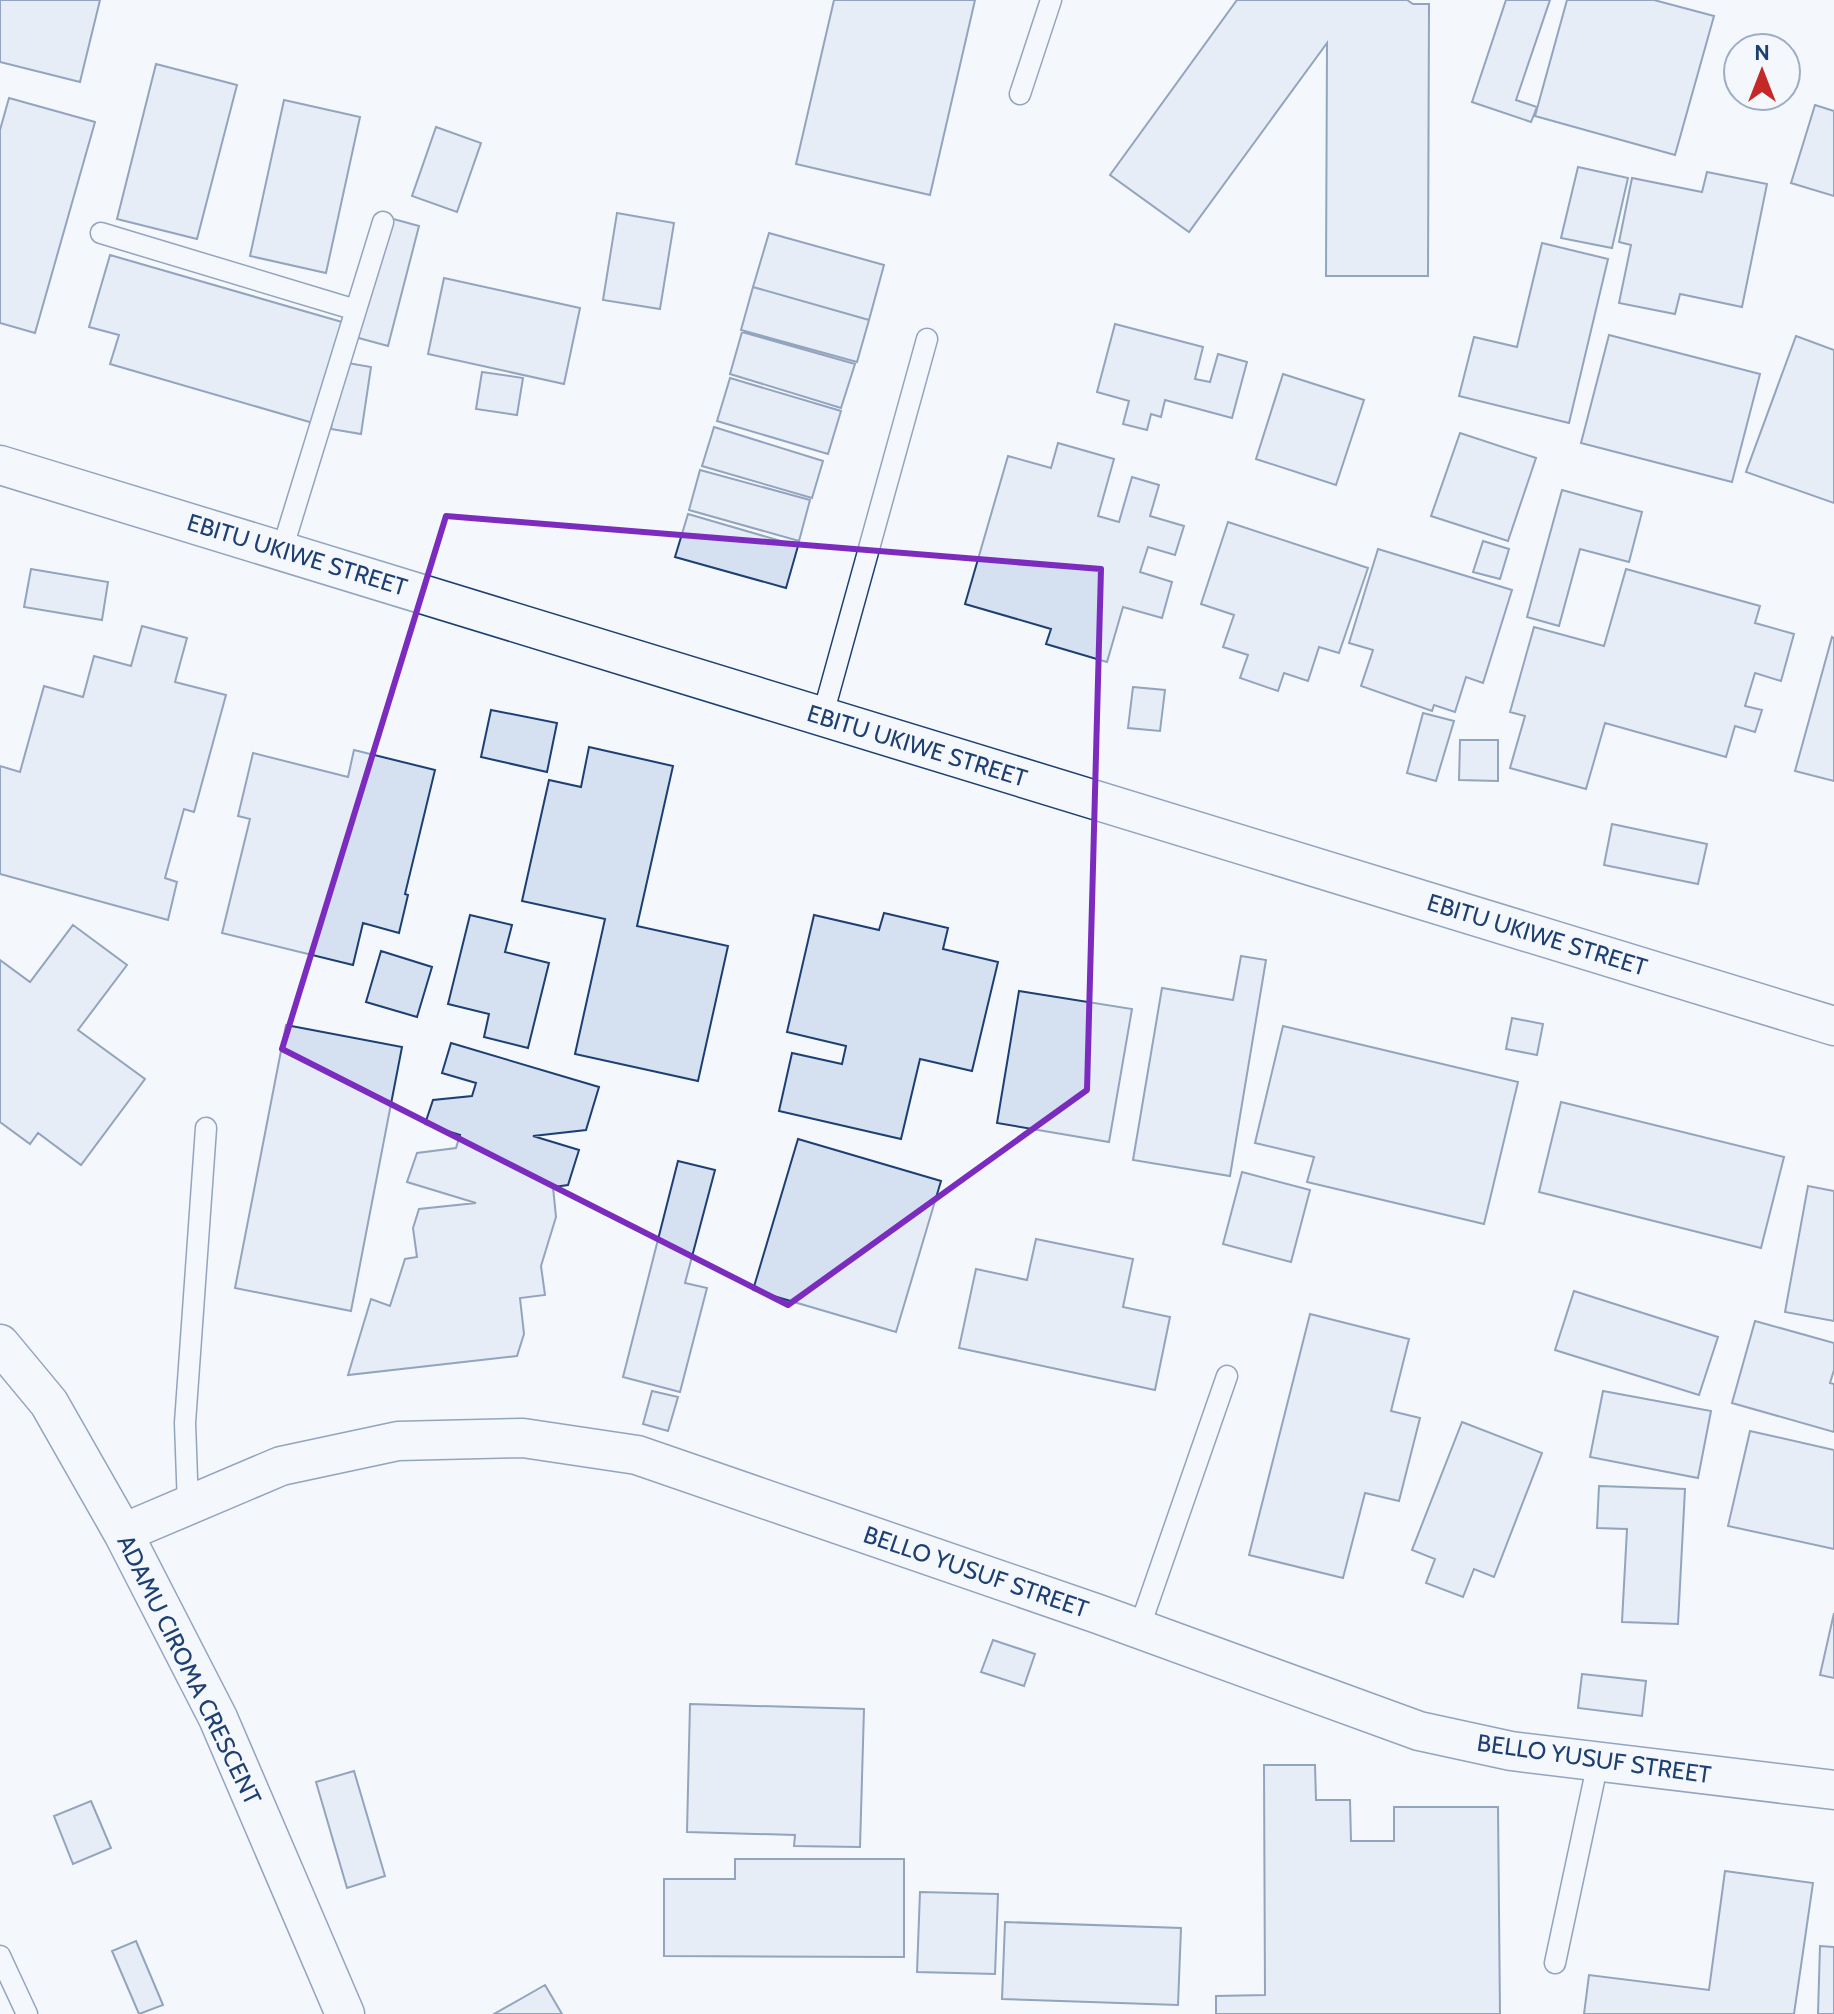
<svg xmlns="http://www.w3.org/2000/svg" width="1834" height="2014" font-family="Cabin,sans-serif">
	<rect width="100%" height="100%" fill="#f4f7fb"/>
	<path fill="#d5e0f0" stroke="#1d3f73" stroke-width="2" d="M0 0H100L80 82 0 62Z
		M834 0H975L930 195 796 164Z
		M1237 0H1407L1413 4H1429L1428 276H1326L1327 43 1189 232 1110 175Z
		M1506 0H1550L1516 100 1537 107 1531 122 1472 102Z
		M1567 0H1654L1714 16 1675 155 1535 116Z
		M156 64 237 85 197 239 117 219Z
		M9 98 95 122 35 333 0 323V130Z
		M284 100 360 117 326 273 250 256Z
		M1815 105 1834 111V196L1791 183Z
		M436 127 481 143 457 212 412 196Z
		M1578 167 1628 178 1612 248 1561 238Z
		M1707 172 1767 184 1742 307 1680 294 1675 314 1619 303 1631 245 1619 242 1632 178 1702 192Z
		M617 213 674 223 660 309 603 300Z
		M386 217 419 226 388 346 355 337Z
		M769 233 884 265 869 320 753 287Z
		M1542 243 1608 259 1569 423 1459 396 1474 337 1517 347Z
		M110 255 342 322 313 423 110 364 119 335 89 327Z
		M444 278 580 308 564 384 428 354Z
		M753 287 869 320 857 362 741 330Z
		M1115 324 1203 347 1195 379 1210 382 1218 354 1247 362 1232 418 1165 400 1161 417 1151 414 1147 430 1123 424 1129 401 1097 392Z
		M742 332 855 364 841 408 730 374Z
		M1609 335 1760 374 1732 482 1581 443Z
		M1796 336 1834 350V503L1746 472Z
		M342 362 371 367 361 434 331 429Z
		M482 372 523 378 517 415 476 409Z
		M1283 374 1364 400 1336 485 1256 459Z
		M730 378 841 411 828 454 717 421Z
		M714 427 823 461 812 498 702 466Z
		M1460 433 1536 458 1508 541 1431 516Z
		M1058 443 1114 459 1098 516 1119 522 1132 477 1159 485 1150 516 1184 526 1175 555 1148 547 1140 572 1172 582 1162 618 1123 607 1107 662 1046 644 1051 629 965 604 1008 456 1051 468Z
		M700 470 810 500 799 541 689 510Z
		M1562 490 1642 512 1629 562 1580 549 1559 626 1527 617Z
		M688 514 798 546 786 588 675 557Z
		M1228 522 1368 568 1339 653 1319 647 1308 681 1284 673 1278 691 1240 678 1248 655 1223 647 1234 615 1201 604Z
		M1483 541 1509 549 1500 579 1473 572Z
		M1378 549 1512 590 1483 683 1466 677 1455 712 1434 705 1432 711 1361 686 1373 650 1349 643Z
		M31 569 108 582 102 620 24 607Z
		M1626 569 1760 606 1755 623 1794 634 1781 681 1755 673 1745 706 1762 710 1755 732 1735 726 1726 757 1605 723 1586 789 1510 768 1525 716 1510 712 1534 627 1604 646Z
		M142 626 187 638 175 682 226 695 194 812 184 809 165 878 177 882 168 920 0 874V766L20 772 44 686 83 697 94 656 131 666Z
		M1832 637 1834 638V781L1795 771Z
		M1133 687 1165 690 1160 731 1128 728Z
		M491 710 557 723 547 772 481 757Z
		M1423 713 1454 721 1436 781 1407 773Z
		M1460 740H1498V781L1459 780Z
		M589 747 673 766 637 926 728 946 698 1081 575 1054 605 919 522 901 549 780 581 787Z
		M354 750 435 770 405 894 408 895 399 933 363 923 353 965 222 933 250 819 238 816 253 753 348 777Z
		M1612 824 1707 844 1698 884 1604 865Z
		M884 913 948 928 943 949 998 962 972 1071 920 1059 901 1139 779 1111 792 1053 842 1064 846 1046 787 1032 814 915 879 930Z
		M470 915 512 925 505 952 549 963 528 1048 484 1037 489 1014 448 1004Z
		M73 925 127 965 78 1030 145 1079 81 1165 38 1133 30 1144 0 1122V960L30 982Z
		M381 951 432 967 417 1017 366 1002Z
		M1241 956 1266 960 1230 1176 1133 1160 1162 988 1233 1000Z
		M1019 991 1132 1009 1109 1142 997 1123Z
		M1512 1018 1543 1024 1537 1055 1506 1049Z
		M286 1025 402 1047 351 1311 235 1288Z
		M1283 1026 1518 1082 1484 1224 1307 1182 1314 1157 1255 1143Z
		M451 1043 599 1087 586 1130 533 1136 579 1150 568 1185 553 1187 556 1217 541 1266 545 1295 520 1298 524 1334 517 1356 348 1375 371 1299 390 1306 405 1259 417 1257 413 1228 419 1209 476 1203 407 1182 417 1153 456 1148 460 1135 425 1124 433 1100 472 1096 476 1083 442 1073Z
		M1561 1102 1784 1157 1761 1248 1539 1192Z
		M798 1139 941 1181 896 1332 753 1290Z
		M678 1161 715 1170 685 1283 707 1288 680 1392 623 1377Z
		M1242 1172 1310 1190 1291 1262 1223 1244Z
		M1808 1186 1834 1191V1321L1785 1312Z
		M1036 1239 1133 1259 1123 1307 1170 1317 1155 1390 959 1348 976 1269 1027 1280Z
		M1574 1291 1718 1337 1699 1395 1555 1350Z
		M1310 1314 1409 1339 1391 1411 1420 1418 1399 1501 1365 1493 1343 1578 1249 1555Z
		M1755 1321 1834 1343V1370L1830 1383 1834 1384V1432L1732 1403Z
		M652 1391 678 1397 668 1431 643 1424Z
		M1603 1391 1711 1411 1698 1478 1590 1457Z
		M1462 1422 1542 1453 1494 1577 1474 1569 1463 1597 1426 1583 1435 1559 1412 1550Z
		M1750 1431 1834 1450V1549L1728 1526Z
		M1599 1486 1685 1489 1678 1624 1622 1622 1627 1529 1597 1528Z
		M1834 1613V1678L1820 1675Z
		M993 1640 1035 1654 1024 1686 981 1672Z
		M1582 1674 1646 1681 1642 1716 1578 1708Z
		M690 1704 864 1709 860 1847 794 1846 795 1835 687 1832Z
		M1264 1765H1315L1316 1800H1350L1351 1841H1394V1807H1498L1500 2014H1216V1996L1265 1995Z
		M354 1771 385 1876 347 1888 316 1782Z
		M91 1801 111 1848 73 1864 54 1816Z
		M735 1859H904V1957L664 1956V1879H735Z
		M1725 1871 1813 1883 1794 2014H1584L1589 1975 1709 1990Z
		M920 1892 998 1894 995 1974 917 1972Z
		M1005 1922 1181 1928 1178 2005 1002 1999Z
		M136 1941 163 2005 139 2014 112 1951Z
		M1820 1946 1834 1947V2014H1818Z
		M545 1985 562 2014H494Z"/>
	<g fill="none" stroke-linecap="round" stroke-linejoin="round">
		<defs>
			<path id="service" d="M1020 94 1051 0
				M101 233 356 310
				M282 550 383 222
				M822 718 927 339
				M188 1506 185 1423 206 1128
				M1139 1629 1227 1376
				M0 1956 27 2014
				M1555 1963 1598 1762"/>
			<path id="minor" d="M0 465 1834 1026
				M0 1344 49 1403 123 1533 218 1718 345 2014
				M123 1533 281 1466 398 1441 523 1438 637 1455 1098 1614 1419 1731 1511 1751 1834 1790"/>
		</defs>
		<use href="#service" stroke="#1d3f73" stroke-width="23"/>
		<use href="#minor" stroke="#1d3f73" stroke-width="41"/>
		<use href="#service" stroke="#f4f7fb" stroke-width="20"/>
		<use href="#minor" stroke="#f4f7fb" stroke-width="38"/>
	</g>
	<path d="M0 0H1834V2014H0ZM446 516 1101 569 1087 1090 788 1305 282 1049Z" fill="#f4f7fb" fill-opacity=".55" fill-rule="evenodd"/>
	<path fill="none" stroke="#7b2cbf" stroke-width="6" stroke-linejoin="round" d="M446 516 1101 569 1087 1090 788 1305 282 1049Z"/>
	<g text-anchor="middle" stroke-width="6" stroke-linejoin="round" paint-order="stroke">
		<g font-size="24" fill="#1d3f73" stroke="#f4f7fb">
			<text transform="translate(297 555) rotate(17)" y="8">EBITU UKIWE STREET</text>
			<text transform="translate(917 746) rotate(17)" y="8">EBITU UKIWE STREET</text>
			<text transform="translate(1537 935) rotate(17)" y="8">EBITU UKIWE STREET</text>
			<text transform="translate(976 1572) rotate(19)" y="8">BELLO YUSUF STREET</text>
			<text transform="translate(189 1670) rotate(64)" y="8">ADAMU CIROMA CRESCENT</text>
			<text transform="translate(1594 1759) rotate(8)" y="8">BELLO YUSUF STREET</text>
		</g>
	</g>
	<g transform="translate(1762 72)"><circle r="38" fill="#f4f7fb" stroke="#9eadc5" stroke-width="2"/>
	<path d="M0-6L14 30L0 20L-14 30Z" fill="#c62828"/>
	<text y="-12" font-size="22" font-weight="bold" text-anchor="middle" fill="#1d3f73">N</text>
	</g>
</svg>
